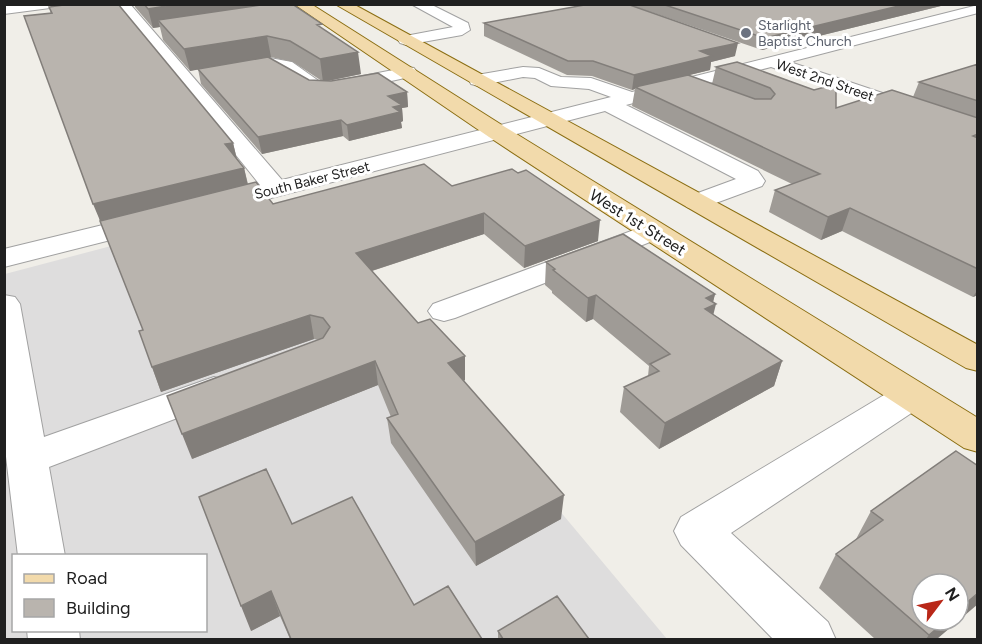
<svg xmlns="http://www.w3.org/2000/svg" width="982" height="644" font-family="Figtree,sans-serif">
	<rect width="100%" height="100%" fill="#f0eee8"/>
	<path fill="#dedddd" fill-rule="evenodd" d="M297 197 667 639 5 640V274ZM14 556H206V630H14Z"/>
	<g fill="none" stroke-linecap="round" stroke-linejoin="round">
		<defs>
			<path id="minor" d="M14 4H57L50 8 4 14V6Z
				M115 4H130L282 180 611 97 589 89 551 86 535 78 523 77 478 86 471 84 469 80 471 76 523 67 539 68 561 77 591 78 632 92 978 5V13L790 62 978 125V138L771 67 626 105 758 171 765 181 762 186 705 207 696 210 687 207 683 202 687 197 736 179 605 111 221 211 212 208 208 203 212 198 260 185Z
				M411 4H430L468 23 470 30 462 35 406 45 400 43 398 40 400 37 453 27Z
				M270 58 292 62 323 84 408 67 414 68 417 72 414 76 323 96 303 89 278 69 238 75 232 74 229 70 232 66Z
				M148 214 158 216 161 222 158 228 4 267V249Z
				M653 223 663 225 667 231 663 237 455 318 444 321 433 318 428 311 433 304Z
				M4 295 15 297 20 304 44 437 214 377 227 381 233 390 227 399 49 467 65 556H18L4 440Z
				M912 382 925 386 931 395 925 404 731 533 828 622 836 640H774L681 545 674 531 681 517 899 386Z
				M27 630H79L80 640H28Z"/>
			<path id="major" d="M294 4H311L505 127 978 418V452L964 448 489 137Z
				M335 4H353L978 345V371L966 368Z"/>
		</defs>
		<use href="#minor" stroke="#a1a1a1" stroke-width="2"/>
		<use href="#major" stroke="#8b6e12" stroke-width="2"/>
		<use href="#minor" fill="#fff" fill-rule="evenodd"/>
		<use href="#major" fill="#f2daab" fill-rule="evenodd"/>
	</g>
	<path fill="#9f9b96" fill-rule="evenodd" d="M135 4H144L322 29 361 74 327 81 407 92 408 107 402 108 403 121 401 122 402 128 349 141 343 136 262 154 201 84 198 69 190 71 163 40 160 27 153 28 135 7ZM271 57 293 62 322 81 309 80 230 64Z
		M627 4H949L762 50Z
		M49 7 233 143 237 159 244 168 248 184 273 204 452 186 598 241 524 268 484 234 372 271 418 323 465 356V380L464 381 561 519 476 566 391 443 387 418 391 417 378 385 192 459 319 340 314 339 161 392 152 367 143 330 100 221Z
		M484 23 735 56 711 62 710 70 689 75 712 84 716 67 836 108 913 97 919 82 978 64V295L973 297 842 231 821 240 769 212 775 190 792 184 632 106 635 89 632 90 592 76 567 75 484 36Z
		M546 262 715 294 713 302V314L782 361 774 386 659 449 620 412 624 387 648 376 649 366 593 319 586 322 552 293V291L545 285Z
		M956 451 937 639H875L819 588 836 554 855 541 871 511Z
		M292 524 414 605 482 639H290L280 616 251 631Z
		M498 631 589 639H498Z"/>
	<path fill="#827e7a" d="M178 4H275L158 20 160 27 153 28 148 9Z
		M907 4H949L762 50 765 38Z
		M267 36 271 57 190 71 184 49Z
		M738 43 735 56 711 62 710 70 637 88 635 87V89L632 90 634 75 700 51Z
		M358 52 361 74 323 82 320 59Z
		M407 92 408 107 402 108 403 121 401 122 402 128 349 141 347 125 388 96Z
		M341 120 343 136 262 154 258 137Z
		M233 143 237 160 225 144Z
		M244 168 248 186 101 223 93 204Z
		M850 208 842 231 821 240 828 217Z
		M484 213V234L359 275 356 253Z
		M600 220 598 241 524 268 525 246Z
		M978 289V295L973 297Z
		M715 294 712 306 716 304 710 328 700 333 706 298Z
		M596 295 593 319 586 322 588 298Z
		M310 315 314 339 161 392 152 367Z
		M465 356V380L450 387 448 363Z
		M375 361 378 385 192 459 182 434Z
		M782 361 774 386 659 449 665 423Z
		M564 495 561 519 476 566 475 542Z
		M271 591 280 616 251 631 241 606Z
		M978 593V604L937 639H926L929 635 947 620H958V610Z"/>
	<path fill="#b9b4ae" stroke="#827e7a" stroke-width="1.5" d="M71 4H118L233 143 225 144 244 168 93 204 24 16 52 13 49 7Z
		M144 4H178L148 9Z
		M268 4H292L322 24 317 25 358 52 320 59 290 41 267 36 184 49 158 20Z
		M590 4H627L738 43 700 51 712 56 634 75 593 61H568L484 23Z
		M662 4H907L765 38Z
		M268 57 309 80 331 81 378 73 407 92 388 96 402 105 393 107 400 112 347 125 341 120 258 137 198 69Z
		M737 62 814 90 836 84V108L892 90 978 118V134L973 136 978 138V269L850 208 828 217 775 190 820 174 635 87 688 75 755 99H771L775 94 770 88 716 67Z
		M978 64V101L919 82Z
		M424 164 452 186 512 169 518 173 526 170 600 220 525 246 484 213 356 253 418 323 430 319 465 356 448 363 564 495 475 542 387 418 398 414 375 361 182 434 167 396 323 338 330 327 323 318 310 315 152 367 139 331 143 330 100 221 256 182 273 204Z
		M623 234 715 294 706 298 716 304 705 309 782 361 665 423 624 387 659 371 650 364 670 354 596 295 588 298 553 270 555 269 546 262Z
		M956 451 978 466V593L958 610V584H922V620H947L929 635 836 554 883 520 871 511Z
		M266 469 292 524 352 497 414 605 448 586 482 639H291L271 591 241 606 199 497Z
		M557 596 589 639H503L498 631Z"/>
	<circle fill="#6b7280" stroke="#fff" stroke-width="2" cx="746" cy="33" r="6"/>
	<g text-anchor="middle" stroke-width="6" stroke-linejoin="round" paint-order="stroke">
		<g font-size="14" fill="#5b616d" stroke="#fff" text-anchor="start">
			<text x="758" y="30">Starlight<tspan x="758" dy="16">Baptist Church</tspan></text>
		</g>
		<g font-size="14" fill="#202020" stroke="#fff">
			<text transform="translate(825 80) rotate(19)" y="5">West 2nd Street</text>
			<text transform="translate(312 180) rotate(-14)" y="5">South Baker Street</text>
		</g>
		<g font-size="16" fill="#202020" stroke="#fff">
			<text transform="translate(638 222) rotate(32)" y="6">West 1st Street</text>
		</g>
	</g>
	<rect width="982" height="644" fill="none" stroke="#202020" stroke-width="12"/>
	<rect x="12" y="554" width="195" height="78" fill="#ffffff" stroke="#a6a6a6" stroke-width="1.5"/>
	<rect x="24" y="574" width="30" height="9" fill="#f2daab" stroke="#a6a6a6" stroke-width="1.5"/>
	<text x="66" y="584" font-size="18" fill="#202020">Road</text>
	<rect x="24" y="599" width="30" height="18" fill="#b9b4ae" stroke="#a6a6a6" stroke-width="1.5"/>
	<text x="66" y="614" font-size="18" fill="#202020">Building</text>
	<g transform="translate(940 602) rotate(58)"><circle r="28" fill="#ffffff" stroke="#a6a6a6" stroke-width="1.5"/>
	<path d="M0-4.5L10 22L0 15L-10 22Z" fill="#b92718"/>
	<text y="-9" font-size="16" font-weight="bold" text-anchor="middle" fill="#202020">N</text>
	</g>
</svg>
